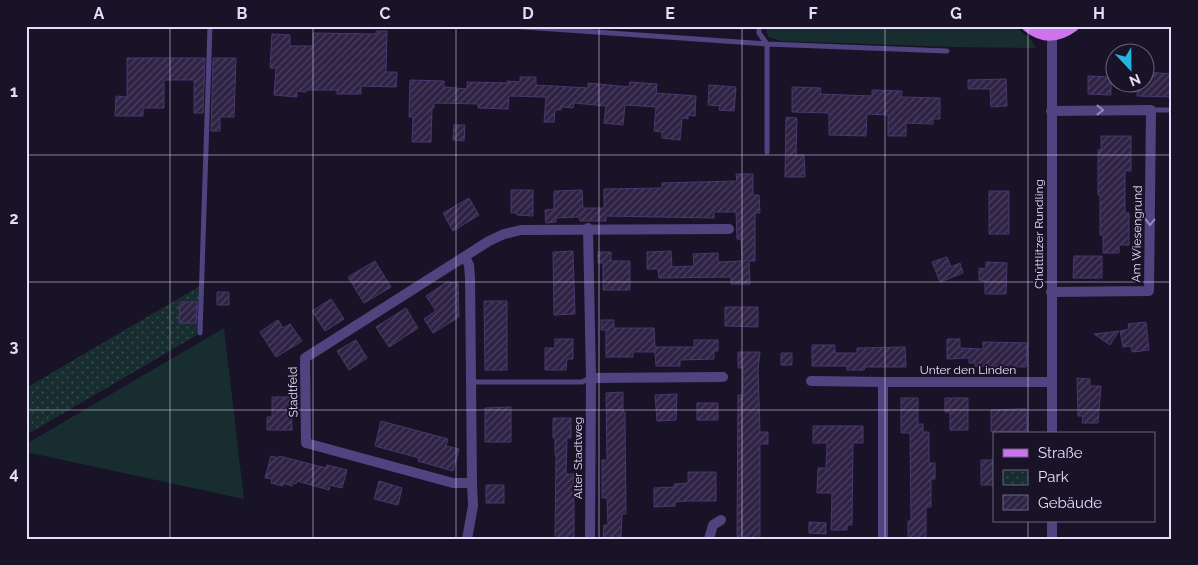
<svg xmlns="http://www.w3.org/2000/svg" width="1198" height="565" font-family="Raleway,sans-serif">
	<defs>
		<pattern id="park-dots" width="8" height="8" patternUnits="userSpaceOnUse" patternTransform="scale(1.25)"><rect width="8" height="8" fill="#172d30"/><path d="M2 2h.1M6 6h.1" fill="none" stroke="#394b4f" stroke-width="1.8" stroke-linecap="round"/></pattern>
		<pattern id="building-hatch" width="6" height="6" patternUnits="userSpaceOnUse" patternTransform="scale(1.25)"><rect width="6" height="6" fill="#2e2245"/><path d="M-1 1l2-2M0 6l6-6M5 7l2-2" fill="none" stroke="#4c4261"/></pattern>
	</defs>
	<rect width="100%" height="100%" fill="#191327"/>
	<path fill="#172d30" d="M768 26H1015L1031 40 1036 48 955 47 781 41 768 37 766 28Z
		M224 328 244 499 26 452V444Z"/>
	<path fill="url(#park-dots)" d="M200 286 197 335 26 435V388Z"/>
	<path fill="url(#building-hatch)" stroke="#49376e" d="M376 31H387L386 72H397L396 87 361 86V94H337V90H306V92L297 91V97L274 95 276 68H270L272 34 290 35V46H313V33L376 34Z
		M127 58H205L203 113H194V80H164V108H143V116H115L116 96 127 97Z
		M213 58H236L234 117H220V131H211Z
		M1146 72 1172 74V97L1137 96 1138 82H1146Z
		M1088 76 1111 77V95L1088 94Z
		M520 77H536V85L588 88V83L629 87 630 82 657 84 656 93 696 96 695 116 688 115V119L682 118 680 140 662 138V132L654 131 656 107 625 105 623 125 604 123 606 106 574 103 573 108 561 107V110H555L554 122H544L546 97 509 96 508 109 478 108V104L434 103V108H432L431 142H412L413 117H409L410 80 444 81V87L467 89V82L507 83V81L520 82Z
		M1006 79 1007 106 991 107 990 89H968V80Z
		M709 85 736 87 734 111 719 110 720 106 708 105Z
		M792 87 821 88 820 94 872 96V90L902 91 901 97 940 98V119H933V124L906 123V136H888V115L867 114 866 136 829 135V113L792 112Z
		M786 117 797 118 796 155H804L805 177H785Z
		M454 125H465L464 141 453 140Z
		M1101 136H1131V171H1125V213H1129V245H1119V253H1103V235H1100V195H1098V150H1101Z
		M736 174H753V195H759L760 213H755V261H749L750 284H731V277L659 278 658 269H647V252L671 251 672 267 694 266 693 254 718 253V262L742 261 741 239H737L736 212H714V218L606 216V221H580L579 217 556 218V222L546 223 545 210 554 209V191L582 190 583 208H604V189L662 188V183L737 181Z
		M511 190H533V216L517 215V213H511Z
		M989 191H1009V234H989Z
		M469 198 479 215 453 231 443 213Z
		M573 251 575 314 554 315 553 252Z
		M598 252H611V261H630V290H603V263H598Z
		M1074 256H1102V278H1073Z
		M947 257 951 267 960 263 963 273 940 282 932 262Z
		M375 261 391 287 364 303 348 277Z
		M986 262 1007 263 1006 294H985V281L979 280V268L986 269Z
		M447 282 458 283 459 317 433 333 424 319 436 311 426 296Z
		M217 292H229V305H217Z
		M331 299 344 319 325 331 312 311Z
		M484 301H507V370H485Z
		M180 302H197L196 323H179Z
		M725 307H758V327L725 326Z
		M406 308 418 328 389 347 376 327Z
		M278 320 283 328 290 324 302 341 276 357 260 332Z
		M601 320H614V328H654L655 347H694V340H718V351H714V359L680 360V366H656L655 352H633V357H606V330H601Z
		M1146 322 1149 350 1132 352 1131 346 1123 347 1120 331 1129 329 1128 324Z
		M1119 331 1110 345 1094 334Z
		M555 339H573V359H567L566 370H545V348H555Z
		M947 339H960V348L983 349V342L1027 343 1026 367 975 366V363H969V358L947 359Z
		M356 340 367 358 349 370 337 351Z
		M812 345H835V353H857V348L905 347 906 367H865L864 370H847V366H812Z
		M738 352H760L758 369 760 432H768V444H760V539L737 538 738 395H743V368H738Z
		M781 353H792V365H781Z
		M1077 378 1090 379V386H1101L1098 423H1082L1083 416H1078Z
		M623 392V412H625L626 514H622L621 539H603L604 525H608L607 498H602V460H607L606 393Z
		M677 394 676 420 657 421 655 395Z
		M272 397H291L292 430H267V417H272Z
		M901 398H918V424H923V432H929V463H935V479H931V507H926V539H908V521H911L910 433H901Z
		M945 398H968V430H950V412H945Z
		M697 403H718V420H697Z
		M511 407V442H485V408Z
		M1019 409H1026L1027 431 991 432V410Z
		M553 418H571V438H567L566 474H574V539H555L556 455H555V438H553Z
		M381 421 448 439 446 446 459 449 453 471 418 461 419 458 375 446Z
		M813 426H863V443H853L852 525H847V530H831L832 493H817L818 468H826L827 443H813Z
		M271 456 279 458V456L326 468 327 465 347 470 342 488 330 485 329 490 297 481 296 484 293 483 292 486 283 483V486L271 483 272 479 265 478Z
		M981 460H994V485H981Z
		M688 472H716V501H686L675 502V506L654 507V488L674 487V484L688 483Z
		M379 481 402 488 398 505 374 499Z
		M486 485H504V503H486Z
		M809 522 826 523V534L809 533Z"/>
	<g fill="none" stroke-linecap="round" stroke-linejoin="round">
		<path stroke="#4f4480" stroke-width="5" d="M510 26 767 44 947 51
			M759 26V33L767 44V152
			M1151 110H1172
			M200 333 210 26
			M472 382H582L590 378"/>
		<path stroke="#4f4480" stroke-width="10" d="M588 228 591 378 590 539
			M465 257 469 265 470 277 472 483
			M1051 292 1149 291 1151 110 1051 111
			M591 378 723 377
			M811 381 883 382
			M1052 434V35
			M467 539 473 506 472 483H453L306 443 305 358 489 241 504 234 521 230 729 229
			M709 539 713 525 721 520
			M883 539V382H1052
			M1052 539V521"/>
		<path stroke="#cf72ed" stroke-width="12" d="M1028 26C1043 38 1058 37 1073 26"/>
	</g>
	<defs><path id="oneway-chevron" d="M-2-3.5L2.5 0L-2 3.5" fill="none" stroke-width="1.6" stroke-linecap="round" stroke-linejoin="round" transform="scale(1.25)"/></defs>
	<g stroke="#9289b7">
		<use href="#oneway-chevron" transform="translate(1100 110)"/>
		<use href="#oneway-chevron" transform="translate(1150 222) rotate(91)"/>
	</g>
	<path fill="none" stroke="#e5ddfb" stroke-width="1" stroke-opacity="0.55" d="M170 26V539M313 26V539M456 26V539M599 26V539M742 26V539M885 26V539M1028 26V434M26 155H1172M26 282H1172M26 410H1172M1028 521V539"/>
	<g text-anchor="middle" stroke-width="4" stroke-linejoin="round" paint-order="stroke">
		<g font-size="12" fill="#e5ddfb" stroke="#191327">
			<text transform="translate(1039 234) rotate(-90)" y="4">Chüttlitzer Rundling</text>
			<text transform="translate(1137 234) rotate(-89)" y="4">Am Wiesengrund</text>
			<text x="968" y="374">Unter den Linden</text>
			<text transform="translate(293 392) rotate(-91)" y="4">Stadtfeld</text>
			<text transform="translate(578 458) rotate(-90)" y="4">Alter Stadtweg</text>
		</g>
	</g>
	<rect width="1198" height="565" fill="none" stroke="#191327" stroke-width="55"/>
	<rect x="993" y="432" width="162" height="90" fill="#191327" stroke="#6b647c"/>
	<rect x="1003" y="449" width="25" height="8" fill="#cf72ed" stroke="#6b647c"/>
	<text x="1038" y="458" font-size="15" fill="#e5ddfb">Straße</text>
	<rect x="1003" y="470" width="25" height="15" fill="url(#park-dots)" stroke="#6b647c"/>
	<text x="1038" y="482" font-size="15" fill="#e5ddfb">Park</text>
	<rect x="1003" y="495" width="25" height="15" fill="url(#building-hatch)" stroke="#6b647c"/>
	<text x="1038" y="508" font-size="15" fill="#e5ddfb">Gebäude</text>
	<g transform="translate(1130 68) rotate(158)"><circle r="24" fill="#191327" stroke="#6b647c"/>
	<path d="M0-4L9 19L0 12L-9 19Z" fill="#22b5e2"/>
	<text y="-8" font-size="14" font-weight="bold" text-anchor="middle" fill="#e5ddfb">N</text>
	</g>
	<rect x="28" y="28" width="1142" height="510" fill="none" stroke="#e5ddfb" stroke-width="2"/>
	<g font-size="16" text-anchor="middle" font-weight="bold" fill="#e5ddfb">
		<text x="99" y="19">A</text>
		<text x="242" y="19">B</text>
		<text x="385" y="19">C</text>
		<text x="528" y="19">D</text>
		<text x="670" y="19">E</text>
		<text x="813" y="19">F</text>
		<text x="956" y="19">G</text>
		<text x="1099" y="19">H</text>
		<text x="14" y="97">1</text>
		<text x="14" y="224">2</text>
		<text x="14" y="352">3</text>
		<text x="14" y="479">4</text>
	</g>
</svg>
